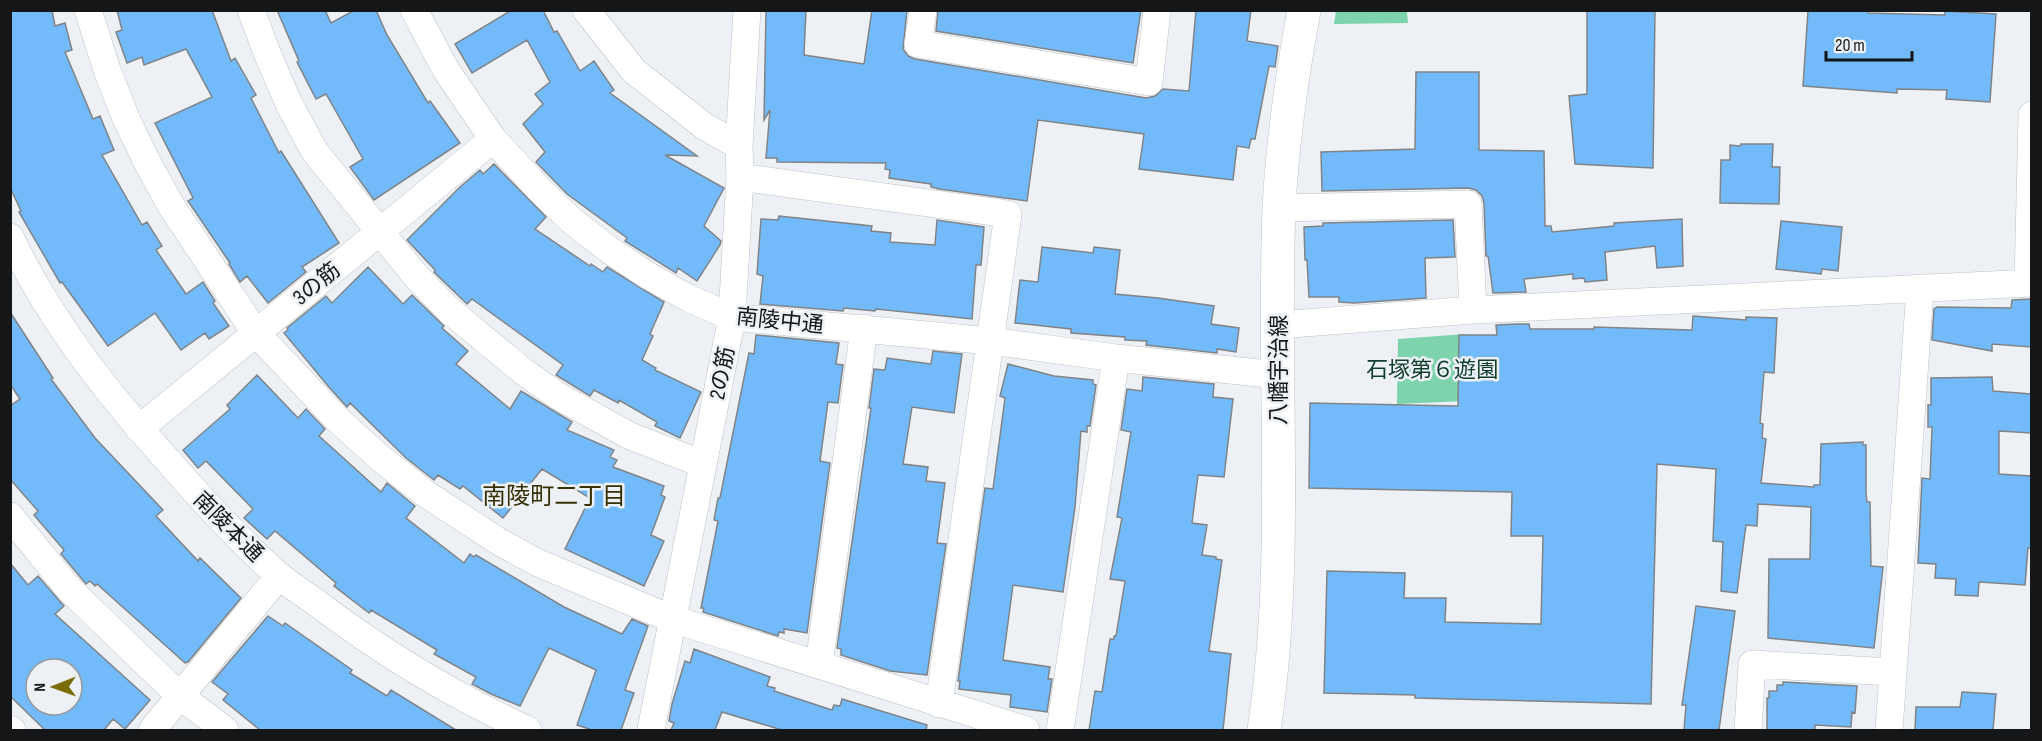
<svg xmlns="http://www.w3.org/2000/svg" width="2042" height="741" font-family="'Sofia Sans Condensed','Noto Sans JP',sans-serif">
	<rect width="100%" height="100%" fill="#edf1f5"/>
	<path fill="#7cd3ac" d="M1336 11H1407L1408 23 1334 24Z
		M1465 334 1467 401 1397 404 1398 339Z"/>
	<path fill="#72baf9" stroke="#808487" stroke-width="1.5" fill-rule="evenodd" d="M10 10H52L55 26 65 23 72 50 65 52 93 119 100 116 114 150 102 155 142 225 147 222 162 246 156 250 186 294 203 282 215 301 213 303 229 326 209 339 205 333 181 350 155 313 108 346 62 282 60 283 19 212 21 211 10 187Z
		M117 10H212L231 61 235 58 256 95 251 98 279 153 281 151 339 243 302 267 306 272 268 303 247 276 240 282 229 264 230 263 188 201 193 198 155 123 212 97 186 49 144 65 142 57 127 63 116 32 122 30Z
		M277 10H325L331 23 355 10H376L387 35 428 103 430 101 460 143 374 200 350 167 363 159 326 94 316 99 297 62 299 61Z
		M512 10H543L554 32 557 31 580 71 594 61 614 90 610 93 697 156 665 155 724 188 704 226 721 241 720 245 697 281 678 268 676 273 625 241 627 238 567 194 536 162 545 152 523 124 543 104 535 94 550 82 527 40 472 73 455 44Z
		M766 10H806L804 55 864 64 872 10H907L903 49 908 56 915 59 1146 98 1155 96 1163 89 1189 91 1196 10H1251L1247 41 1278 46 1275 67 1269 66 1255 139H1251L1249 148 1237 146 1233 180 1139 169 1144 134 1038 120 1027 201 939 189 931 187V184L889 178 890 170 885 169 886 163 777 162V158H766L770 110 764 120Z
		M938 10H1141L1133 63 936 31Z
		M1587 10H1655L1653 168 1575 164 1569 96 1587 94Z
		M1808 10H1868V13L1945 15V11L1996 14 1990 102 1946 99 1947 90 1897 89V93L1803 86Z
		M1416 72H1479V150L1544 151 1545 226H1551L1552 232 1614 226V223L1682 219 1683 266 1657 268 1655 246 1605 252 1607 280 1585 282 1584 278 1573 279V274L1524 279 1526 292 1493 293 1488 256H1486L1484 203 1482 196 1476 190 1468 188 1322 191 1321 152 1415 149Z
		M1741 144H1773L1772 167H1780L1779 204 1720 203 1721 160H1730V145L1740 146Z
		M494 164 546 217 535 229 590 266 591 264 603 272 607 267 664 302 650 334 653 336 642 360 656 368 655 370 701 392 680 438 655 426 657 422 619 400 618 403 594 390 590 396 556 375 563 365 472 299 467 304 434 272 435 270 407 240 460 187 480 170 483 174Z
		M779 216 872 226 871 231 891 233 890 242 935 245 937 220 984 227 981 265H976L972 319 876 309 875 311 844 308 843 311 760 304 763 276 757 274 761 219 778 220Z
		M1453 220 1455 257 1425 258 1426 298 1354 303 1339 302V297H1309L1307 260H1305L1304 227 1323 226V223Z
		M1781 221 1842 227 1838 271 1822 269 1821 274 1776 269Z
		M1042 247 1093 253 1094 247 1120 250 1115 294 1158 298 1214 306 1211 324 1239 328 1236 352 1217 349V353L1146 345 1147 341 1125 340V337L1071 333V329L1015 323 1020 280 1038 282Z
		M368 267 403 304 412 295 444 326 442 328 468 351 456 364 510 409 521 391 572 422 567 430 614 450 610 457 617 460 613 467 664 486 661 495 665 497 651 535 664 541 644 586 565 549 590 498 542 469 503 518 463 486 460 489 438 475 434 480 406 458 350 403 347 407 328 386 284 333 288 330 287 328 326 296 332 303Z
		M2031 299V347L1992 344V351L1932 340 1934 309 1937 307 2011 308 2012 300Z
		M10 312 53 378 51 379 95 438 163 510 156 516 198 561 200 558 241 598 188 662 185 663 97 584 95 586 90 581 86 584 61 554 64 550 34 515 38 511 10 479V406L20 399 10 384Z
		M1693 316 1746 320V317L1777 318 1774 373 1764 372 1760 423 1763 424 1762 438 1766 439 1761 483 1814 487V485H1820L1821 444 1863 442V445H1866V493L1867 502H1870L1871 566 1883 567 1874 648 1768 638 1769 559H1810L1811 507 1758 504 1757 526 1746 525 1737 593 1721 591 1723 542 1713 541 1716 469 1657 464 1651 704 1415 698V695L1324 693 1327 571 1405 573 1404 598H1446L1445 622 1541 624 1543 536H1511L1512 492 1309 488 1310 403 1458 406 1459 335H1497L1496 325 1518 324H1529L1530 329H1594V327L1692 330Z
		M756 335 839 343 836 364 843 365 838 403 828 402 820 461 830 463 807 633 784 629V633L779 632 778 636 703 612 704 608H701L718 521 714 520 718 498H720L749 353 754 354Z
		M933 351 962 354 954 413 912 407 903 464 928 467 926 481 945 483 937 543 946 544 927 675 890 671 841 655V649L837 648 871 408H869L874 369 885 370 887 358 931 364Z
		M1008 364 1054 376 1093 380V384L1096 385 1090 426H1087V432L1081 431 1075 507 1063 592 1013 585 1003 660 1050 667 1048 679H1052L1047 712 1010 707 1011 695 959 689 960 681H958L985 488 993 489 1005 398 1000 396Z
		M257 375 298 418 306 409 325 429 319 436 381 492 387 483 415 506 406 518 464 563 470 554 474 557 476 555 564 607 622 634 632 619 648 626 625 690 634 693 621 730H592L577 725 596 670 549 648 520 706 491 694 472 684 476 677 434 654 437 650 371 610 369 613 334 586 336 583 275 531 267 539 244 518 253 509 206 461 198 468 183 450 230 409 227 405Z
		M1143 377 1214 384 1213 397 1233 399 1224 477 1198 475 1192 523 1207 525 1202 555 1216 557V559L1222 560 1209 651 1231 654 1223 730H1089L1095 691 1102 692 1110 639H1114V636H1116L1125 581 1110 579 1122 518 1117 517 1131 432 1121 430 1127 389 1142 391Z
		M1992 377 1993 391 2031 394V433L1999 431V474L2031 476V548H2028L2025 585 1979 582 1978 596 1955 595 1956 579 1935 578 1936 564 1918 563 1922 478 1930 479 1932 427H1928V405H1931V378Z
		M10 563 28 585 38 576 64 606 55 614 150 700 125 729 113 719 104 730H45L10 696ZM36 669H72V705H36Z
		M1696 606 1735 611 1719 730H1684L1686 705H1682Z
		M268 616 283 626 285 623 352 670 350 673 387 696 391 690 456 730H260L223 700 228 694 212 682Z
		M694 649 770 677 767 686 775 688 774 691 832 710 834 705 840 706 842 699 927 725 926 730H782L722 712 715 730H671L674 723 669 721 672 704 685 661 690 663Z
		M1783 682 1857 686 1855 713 1852 712 1851 727 1815 725V730H1767V698H1769V691H1777V685H1783Z
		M1962 692 1996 694 1993 730H1915L1916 707H1960Z"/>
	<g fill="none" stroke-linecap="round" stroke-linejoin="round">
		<defs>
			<path id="street" d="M88 10 107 70 125 116 146 160 170 204 255 332 337 419 380 458 426 494 498 541 536 562 672 619 1026 730
				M251 10 267 53 289 104 315 152 416 276 450 311 524 372 558 396 630 436 703 464
				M414 10 446 70 493 139 539 189 572 221 608 249 647 275 688 298 732 317 991 341 1116 358 1278 375
				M586 10 634 71 704 126 739 146
				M923 10 918 44 1149 82 1157 10
				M740 177 1008 214 939 704
				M1279 208 1468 204 1473 310
				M10 237C50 321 108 394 170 463 204 502 239 540 277 574 288 584 302 592 314 601 381 652 452 695 528 730
				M2028 283 2032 115
				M1278 325 1473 310 2032 283
				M139 429 493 139
				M10 516 69 589 180 696 225 730
				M819 665 864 328
				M10 729 12 730
				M152 730 279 576
				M651 730 732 317 740 177 739 146 747 10
				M1060 730 1116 358
				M1748 730 1752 664 1892 672
				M1889 730 1920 289"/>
			<path id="primary" d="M1264 730C1290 559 1272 381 1279 209 1282 142 1292 76 1304 10"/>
		</defs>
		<use href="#street" stroke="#bec2c6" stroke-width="28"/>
		<use href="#primary" stroke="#bec2c6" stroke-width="34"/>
		<use href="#street" stroke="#fff" stroke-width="27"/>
		<use href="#primary" stroke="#fff" stroke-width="33"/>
	</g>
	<g text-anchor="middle" stroke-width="5" stroke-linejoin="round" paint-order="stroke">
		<g font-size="22" fill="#151617" stroke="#edf1f5">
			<text transform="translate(316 283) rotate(-39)" y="8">3の筋</text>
			<text transform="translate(780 320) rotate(6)" y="8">南陵中通</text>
			<text transform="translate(1278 370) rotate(-90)" y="8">八幡宇治線</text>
			<text transform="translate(721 373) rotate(-79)" y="8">2の筋</text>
			<text transform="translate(229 526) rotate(45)" y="8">南陵本通</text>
		</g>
		<g font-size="22" fill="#103d2c" stroke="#edf1f5">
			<text x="1432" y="377">石塚第６遊園</text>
		</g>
		<g font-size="24" fill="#363004" stroke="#edf1f5">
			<text x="554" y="504">南陵町二丁目</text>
		</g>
	</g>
	<rect width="2042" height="741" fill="none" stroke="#151617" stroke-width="24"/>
	<g transform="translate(54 687) rotate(269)"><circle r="28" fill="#edf1f5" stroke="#97999c" stroke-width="1.5"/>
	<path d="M0-4.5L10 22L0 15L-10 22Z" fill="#7a6d08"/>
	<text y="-9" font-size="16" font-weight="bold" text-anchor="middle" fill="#151617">N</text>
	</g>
	<path d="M1826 51v9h86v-9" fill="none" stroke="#151617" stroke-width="3"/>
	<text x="1835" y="51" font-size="18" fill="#151617" stroke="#edf1f5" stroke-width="4.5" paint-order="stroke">20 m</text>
</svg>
